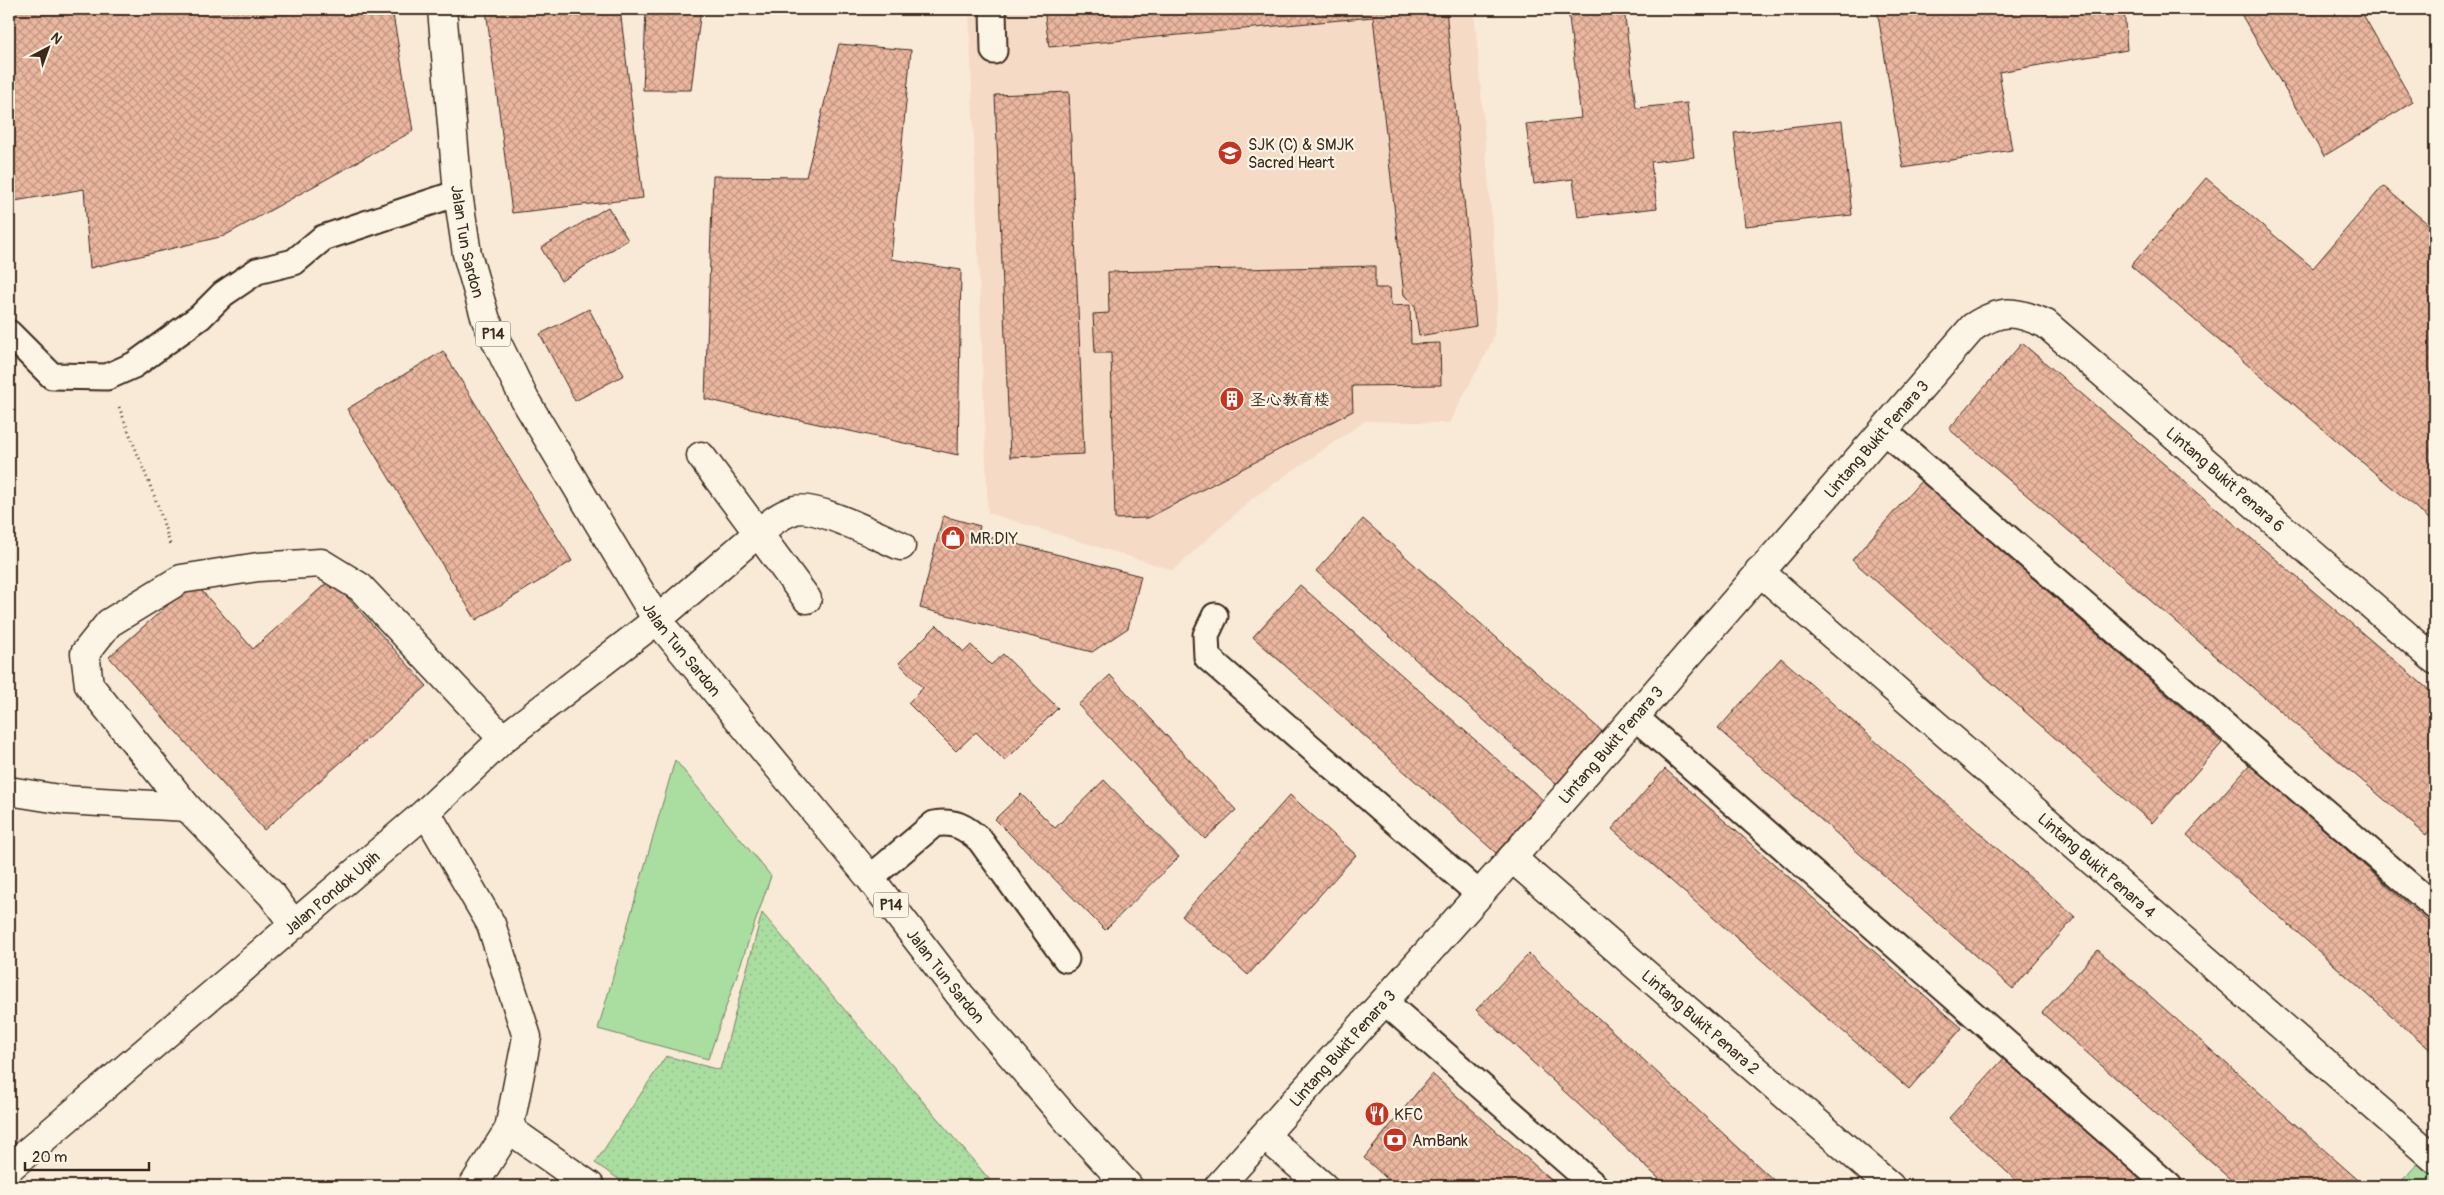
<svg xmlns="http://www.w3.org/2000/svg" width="2444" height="1195" font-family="Pangolin,'LXGW WenKai TC',sans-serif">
	<defs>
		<pattern id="grass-dots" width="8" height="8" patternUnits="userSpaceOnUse" patternTransform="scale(1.25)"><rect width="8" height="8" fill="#a9dea0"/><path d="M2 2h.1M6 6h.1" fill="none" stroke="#92bf89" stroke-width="1.8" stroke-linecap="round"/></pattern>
		<pattern id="forest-crowns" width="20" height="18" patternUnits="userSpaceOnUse" patternTransform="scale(1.25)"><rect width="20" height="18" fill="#a9dea0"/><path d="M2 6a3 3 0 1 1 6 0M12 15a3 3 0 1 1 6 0" fill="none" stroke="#92bf89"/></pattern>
		<pattern id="building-cross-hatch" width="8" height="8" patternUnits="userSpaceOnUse" patternTransform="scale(1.25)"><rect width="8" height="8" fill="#ecb79f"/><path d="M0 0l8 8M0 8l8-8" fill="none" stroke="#c09581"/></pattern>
	</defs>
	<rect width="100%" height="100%" fill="#f9e9d7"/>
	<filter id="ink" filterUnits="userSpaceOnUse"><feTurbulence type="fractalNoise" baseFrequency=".02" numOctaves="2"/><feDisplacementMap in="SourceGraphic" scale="10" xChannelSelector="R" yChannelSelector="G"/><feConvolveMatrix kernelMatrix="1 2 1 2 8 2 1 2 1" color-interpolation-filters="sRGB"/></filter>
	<g filter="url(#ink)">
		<path fill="#f5dac6" d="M969 9H1474L1498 297 1493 340 1449 423 1365 421 1253 498 1173 570 988 513Z"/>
		<path fill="url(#grass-dots)" stroke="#72845f" d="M762 913 995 1186H629L595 1163 666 1056 720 1070Z"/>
		<path fill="url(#forest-crowns)" stroke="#72845f" d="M2421 1160 2435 1173V1186H2397Z"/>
		<path fill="#a9dea0" stroke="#72845f" d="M675 760 771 876 708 1059 598 1029Z"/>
		<path fill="url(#building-cross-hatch)" stroke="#3b2a1e" d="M9 9H392L413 131 224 236 90 268 84 189 9 202Z
			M486 9H620L643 198 512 213Z
			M646 9H701L691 90H643Z
			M1044 9H1446L1476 326 1419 336 1415 306 1404 295 1373 17 1049 47Z
			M1568 9H1624L1636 108 1687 103 1694 157 1651 162 1657 208 1578 217 1573 179 1534 184 1526 124 1581 118Z
			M1877 9H2124L2127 50 1999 72 2012 150 1903 168Z
			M2238 9H2360L2413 102 2324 156Z
			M839 44 911 50 891 259 961 270 958 455 705 399 713 176 806 177Z
			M1069 92 1084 454 1010 457 995 95Z
			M1842 121 1852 215 1745 226 1734 133Z
			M2206 178 2313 268 2383 186 2435 230V524L2131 266Z
			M608 207 628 240 561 281 541 248Z
			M1375 266V288H1390L1391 306 1410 305 1411 344 1440 343 1441 385 1352 386 1353 411 1148 518 1115 519 1111 353H1095L1093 314 1109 313 1108 272Z
			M589 309 624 375 575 401 540 334Z
			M2022 343 2435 695V824L2426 835 1949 429Z
			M443 351 572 561 476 620 347 409Z
			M1921 481 2222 743 2152 823 1852 560Z
			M943 516 980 526 978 534 1141 576 1128 628 1092 652 920 608Z
			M1363 519 1605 734 1558 786 1316 571Z
			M331 579 427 686 264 830 109 657 194 582 253 649Z
			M1300 585 1543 800 1496 853 1253 637Z
			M937 625 964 652 971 645 991 665 1003 654 1058 708 1005 761 976 732 956 751 908 703 923 688 899 663Z
			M1781 658 2075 917 2013 989 1718 729Z
			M1110 675 1236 810 1205 839 1078 705Z
			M2250 764 2435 928V1054L2187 835Z
			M1665 769 1962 1028 1909 1089 1612 829Z
			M1104 780 1179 857 1105 930 995 819 1021 794 1055 828Z
			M1290 795 1356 855 1248 975 1182 916Z
			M2098 950 2365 1186H2238L2042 1013Z
			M1529 954 1780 1186H1667L1476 1010Z
			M2007 1055 2148 1186H2022L1949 1118Z
			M1432 1074 1558 1186H1395L1364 1158Z"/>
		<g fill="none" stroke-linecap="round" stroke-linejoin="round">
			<defs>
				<path id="service" d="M993 9 994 51
					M9 333 52 376 107 377 134 365 200 317 223 294 257 271 294 262 323 238 458 193
					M1883 430 2435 907
					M1215 616 1206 635 1207 657 1479 894
					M1635 717 2169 1186
					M870 878 934 824C954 820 965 827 980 840L1066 959
					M1385 1002 1595 1186"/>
				<g id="minor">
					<path d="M701 456 807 599"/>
					<path id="s1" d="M1759 571 2435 1159"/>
					<path d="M657 620 758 533C769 524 781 514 795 510 816 504 879 537 901 546"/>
					<path d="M9 791 65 800 187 807"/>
					<path d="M426 812 491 924 527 1037 509 1129 473 1186"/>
					<path id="s2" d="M1512 858 1890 1186"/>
					<path d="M294 925 272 895 187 807 89 685 85 653 109 623 181 579 258 567 321 563 360 587 503 739"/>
					<path d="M509 1129 590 1186"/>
					<path d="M1265 1136 1323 1186"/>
					<path id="s3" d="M1219 1186 1512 858 1973 327C2001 309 2015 310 2046 324L2435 660"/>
				</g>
				<g id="secondary">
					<path id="s4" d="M9 1168 426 812 503 739 657 620"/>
				</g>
				<g id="primary">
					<path id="s5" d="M442 9 458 193 467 254 486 320 525 400 657 620 870 878 960 995 1068 1121 1128 1186"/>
				</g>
			</defs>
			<use href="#service" stroke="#3b2a1e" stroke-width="29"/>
			<use href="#minor" stroke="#3b2a1e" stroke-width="31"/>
			<use href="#secondary" stroke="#3b2a1e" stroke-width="31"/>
			<use href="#primary" stroke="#3b2a1e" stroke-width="31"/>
			<path stroke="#3b2a1e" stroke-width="3" stroke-dasharray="1 4" stroke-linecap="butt" d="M119 407 157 503 171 547"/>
			<use href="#service" stroke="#fcf5e5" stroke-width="25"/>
			<use href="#minor" stroke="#fcf5e5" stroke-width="28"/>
			<use href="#secondary" stroke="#fcf5e5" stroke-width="28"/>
			<use href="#primary" stroke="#fcf5e5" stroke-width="28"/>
		</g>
	</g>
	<defs>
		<symbol id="school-disc" viewBox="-11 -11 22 22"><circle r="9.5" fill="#c8321e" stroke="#fcf5e5"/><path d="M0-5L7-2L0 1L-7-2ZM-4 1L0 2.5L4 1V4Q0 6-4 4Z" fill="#fff"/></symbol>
		<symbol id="building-disc" viewBox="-11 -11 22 22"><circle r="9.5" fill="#c8321e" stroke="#fcf5e5"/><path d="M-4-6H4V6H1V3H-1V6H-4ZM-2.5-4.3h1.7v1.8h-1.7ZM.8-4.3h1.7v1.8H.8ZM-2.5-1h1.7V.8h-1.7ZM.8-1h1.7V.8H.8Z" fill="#fff"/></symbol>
		<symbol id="shop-disc" viewBox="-11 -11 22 22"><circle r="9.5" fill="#c8321e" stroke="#fcf5e5"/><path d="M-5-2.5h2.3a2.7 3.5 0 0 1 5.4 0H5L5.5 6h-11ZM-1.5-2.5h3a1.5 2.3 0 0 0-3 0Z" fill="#fff"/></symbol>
		<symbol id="restaurant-disc" viewBox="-11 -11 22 22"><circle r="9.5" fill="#c8321e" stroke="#fcf5e5"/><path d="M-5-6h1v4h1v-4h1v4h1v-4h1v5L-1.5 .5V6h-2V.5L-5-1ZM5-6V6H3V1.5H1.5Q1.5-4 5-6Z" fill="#fff"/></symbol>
		<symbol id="bank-disc" viewBox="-11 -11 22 22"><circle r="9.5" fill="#c8321e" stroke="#fcf5e5"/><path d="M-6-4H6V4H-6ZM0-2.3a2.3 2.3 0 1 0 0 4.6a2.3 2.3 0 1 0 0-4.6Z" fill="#fff"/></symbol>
	</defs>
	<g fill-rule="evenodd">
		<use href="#school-disc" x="1216" y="139" width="28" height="28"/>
		<use href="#building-disc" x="1218" y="385" width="28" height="28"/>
		<use href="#shop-disc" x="939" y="524" width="28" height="28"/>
		<use href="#restaurant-disc" x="1363" y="1100" width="28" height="28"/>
		<use href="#bank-disc" x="1381" y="1126" width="28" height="28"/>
	</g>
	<g text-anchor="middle" stroke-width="4.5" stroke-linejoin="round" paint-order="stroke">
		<g fill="#fcf5e5" stroke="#75675a" stroke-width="1">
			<rect x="475.5" y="321.5" width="35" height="25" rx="4"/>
			<rect x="873.5" y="892.5" width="35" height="25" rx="4"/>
		</g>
		<g font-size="15" font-weight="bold" fill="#3b2a1e">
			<text x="493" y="339">P14</text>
			<text x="891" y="910">P14</text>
		</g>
		<g font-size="16" fill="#3b2a1e" stroke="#fcf5e5" text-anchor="start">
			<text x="1248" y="150">SJK (C) &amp; SMJK<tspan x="1248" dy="18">Sacred Heart</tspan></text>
			<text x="1250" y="405">圣心教育楼</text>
			<text x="970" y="544">MR.DIY</text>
			<text x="1394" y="1120">KFC</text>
			<text x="1412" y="1146">AmBank</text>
		</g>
		<g font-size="16" fill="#3b2a1e" stroke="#fcf5e5">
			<text dy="6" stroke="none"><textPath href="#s5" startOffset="234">Jalan Tun Sardon</textPath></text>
			<text dy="6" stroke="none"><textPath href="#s3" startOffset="995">Lintang Bukit Penara 3</textPath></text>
			<text dy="6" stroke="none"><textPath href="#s3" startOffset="1458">Lintang Bukit Penara 6</textPath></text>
			<text dy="6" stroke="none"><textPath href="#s5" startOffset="699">Jalan Tun Sardon</textPath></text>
			<text dy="6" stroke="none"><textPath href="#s3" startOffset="590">Lintang Bukit Penara 3</textPath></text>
			<text dy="6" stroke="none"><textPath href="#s1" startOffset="448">Lintang Bukit Penara 4</textPath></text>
			<text dy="6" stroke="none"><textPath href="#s4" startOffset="424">Jalan Pondok Upih</textPath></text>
			<text dy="6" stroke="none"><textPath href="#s5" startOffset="1119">Jalan Tun Sardon</textPath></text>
			<text dy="6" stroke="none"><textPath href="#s2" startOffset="250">Lintang Bukit Penara 2</textPath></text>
			<text dy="6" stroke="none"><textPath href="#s3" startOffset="185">Lintang Bukit Penara 3</textPath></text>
		</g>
	</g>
	<rect width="2444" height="1195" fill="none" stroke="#fcf5e5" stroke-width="30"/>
	<rect x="15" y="15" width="2414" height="1165" fill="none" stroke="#3b2a1e" stroke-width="2" filter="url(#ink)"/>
	<g transform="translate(48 48) rotate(41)" stroke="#fcf5e5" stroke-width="4" paint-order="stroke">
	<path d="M0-4L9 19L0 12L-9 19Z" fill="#3b2a1e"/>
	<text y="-8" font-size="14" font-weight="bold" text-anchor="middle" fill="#3b2a1e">N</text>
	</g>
	<path d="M25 1162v8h124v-8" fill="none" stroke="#3b2a1e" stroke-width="2.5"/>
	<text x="32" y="1162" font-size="15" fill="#3b2a1e" stroke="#fcf5e5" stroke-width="4" paint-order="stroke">20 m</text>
</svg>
